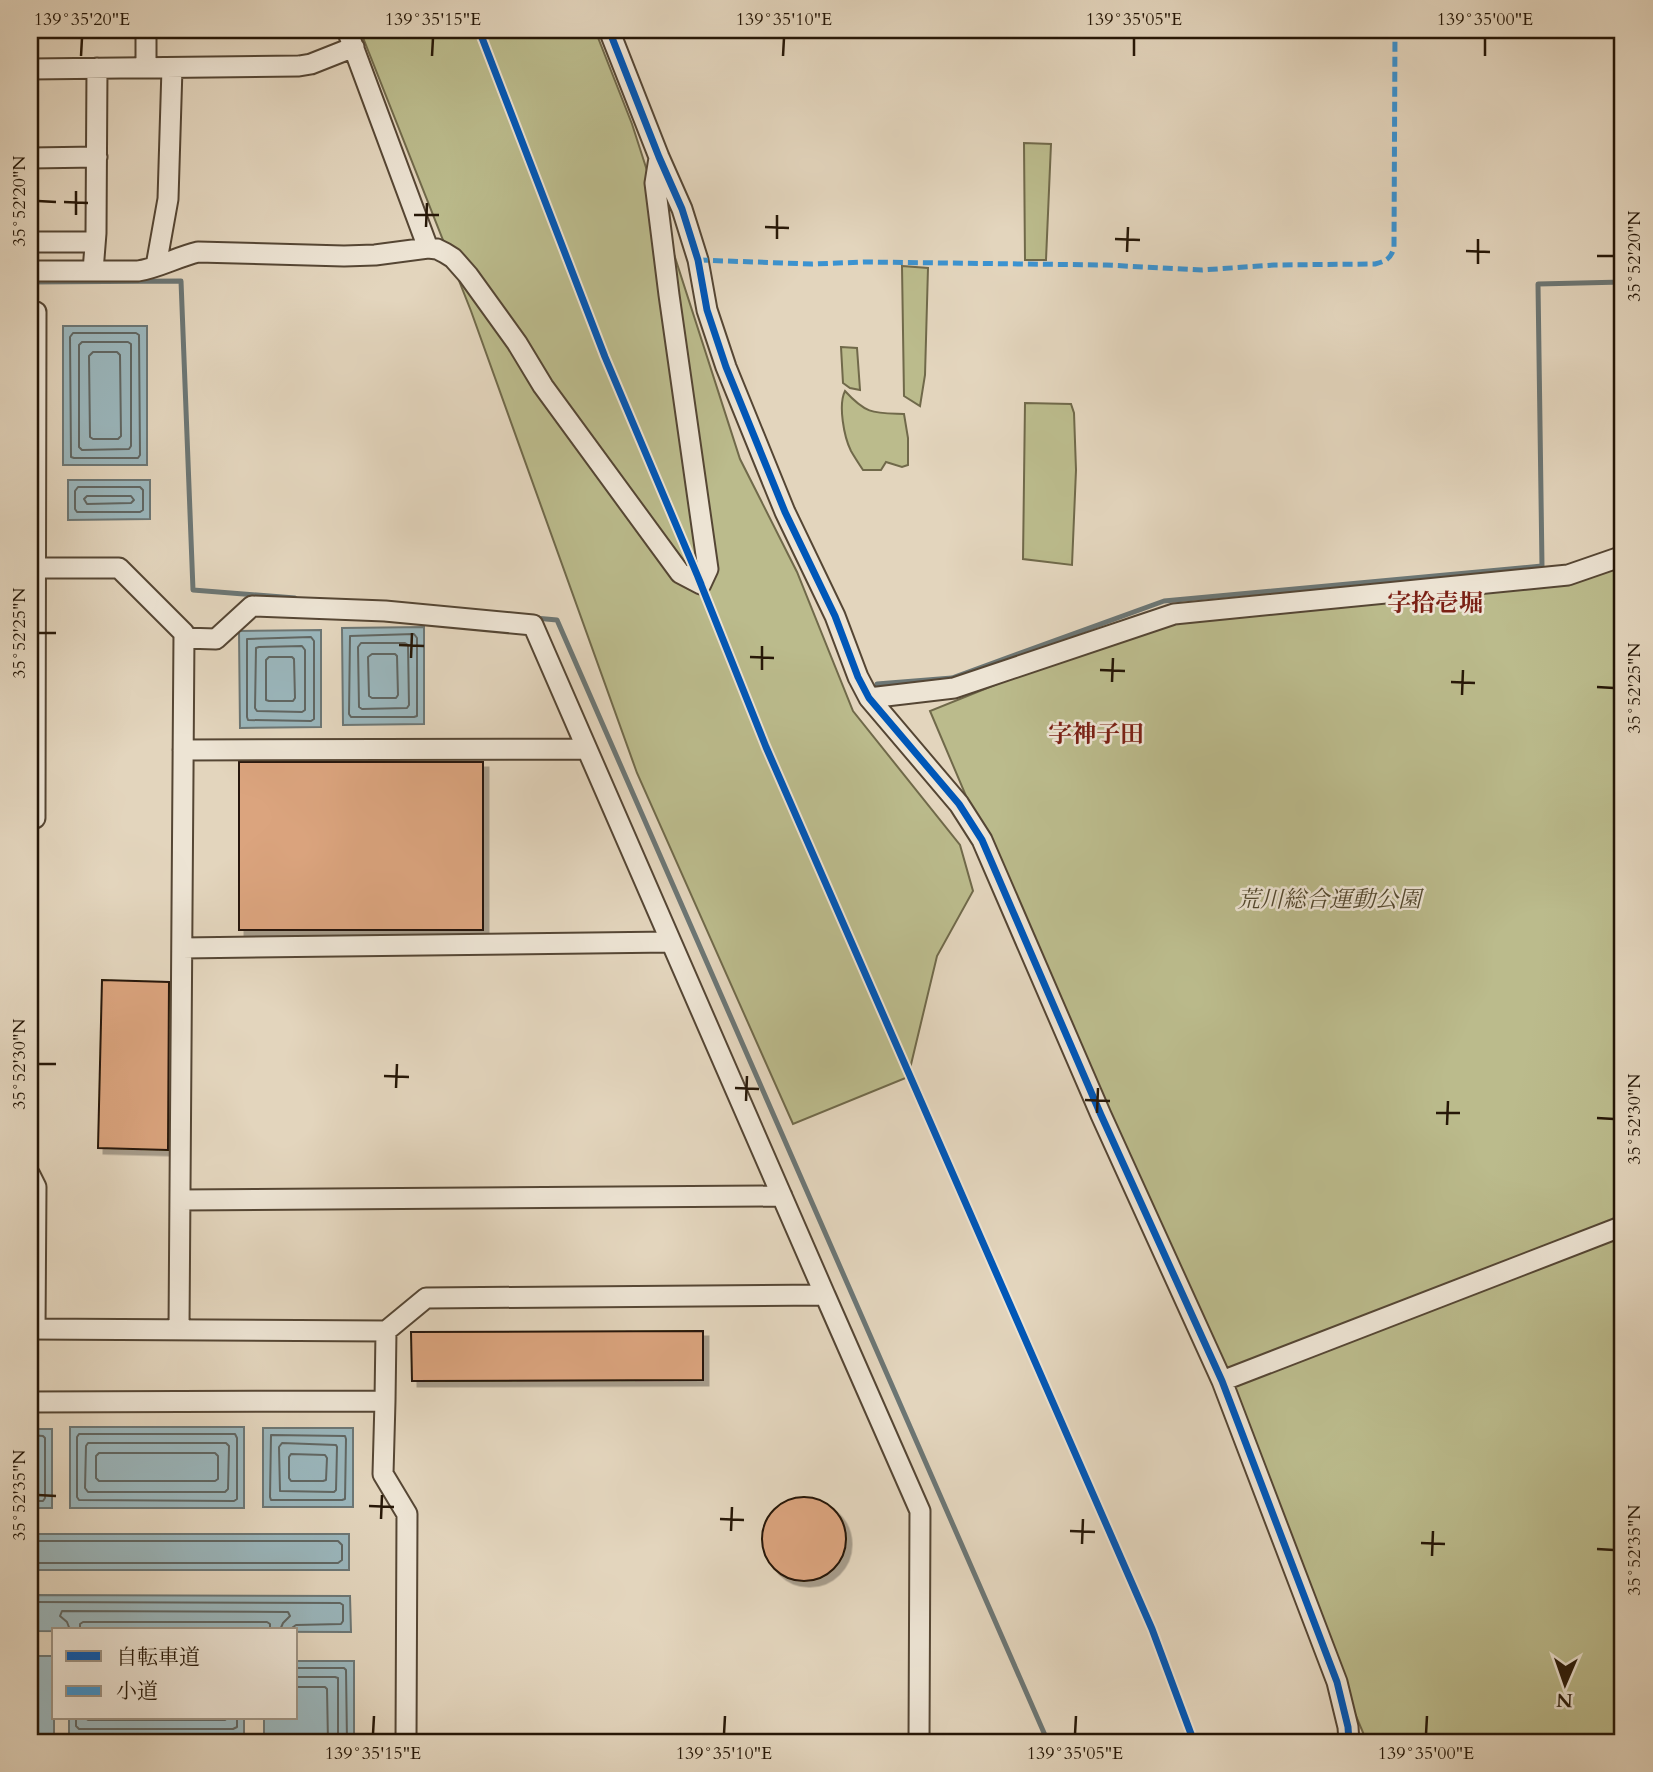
<svg xmlns="http://www.w3.org/2000/svg" width="1653" height="1772" font-family="Cardo,'Noto Serif JP',serif">
	<defs>
		<filter id="shadow"><feDropShadow dx="5.5" dy="5.5" stdDeviation="0" flood-color="#0004"/></filter>
	</defs>
	<rect width="100%" height="100%" fill="#e3d5bd"/>
	<filter id="stains"><feTurbulence type="fractalNoise" baseFrequency=".00286" numOctaves="4"/><feColorMatrix values="0 0 0 0 .2 0 0 0 0 .09 0 0 0 0 .02 0 0 0 .5 -.17"/></filter>
	<radialGradient id="worn" r=".72"><stop offset=".6" stop-color="#630" stop-opacity="0"/><stop offset="1" stop-color="#630" stop-opacity=".3"/></radialGradient>
	<path fill="#bbbb8c" stroke="#70694a" stroke-width="2" d="M360 30H595L632 124 740 459 797 572 853 711 960 845 973 891 937 956 908 1077 793 1124 637 773 471 311Z
		M1024 143 1051 144 1046 260H1025Z
		M902 266 928 268 925 375 920 406 904 396Z
		M841 347 857 348 860 390 850 388 843 383Z
		M845 391C867 415 874 413 904 414L908 438V465L902 467 886 462 881 470H863C859 464 855 458 851 451 844 437 838 405 845 391Z
		M1025 403 1071 404 1074 413 1076 470 1072 565 1023 559Z
		M1623 564V1742H1367L930 711 1107 640 1193 615Z"/>
	<path fill="#9ab6bc" stroke="#6c7674" stroke-width="2" d="M63 326H147V465H63Z
		M68 480H150V519L68 520Z
		M424 627V724L343 725 342 628Z
		M321 630V727L240 728 239 631Z
		M70 1427H244V1508H70Z
		M263 1428H353V1507H263Z
		M30 1429H52V1508H30Z
		M30 1534H349V1570H30Z
		M30 1595 350 1596 351 1632 30 1631Z
		M30 1656H54V1736H30Z
		M296 1661H354V1741H264V1718H296Z
		M69 1718H244V1736H69Z"/>
	<g fill="none" stroke-linecap="round" stroke-linejoin="round">
		<path stroke="#606662" stroke-width="2" d="M73 333H136L139 335 140 455 138 458H74L71 457 70 337Z
			M82 342H128L131 344V446L129 449 82 450 79 447V345Z
			M93 352H117L120 355 121 436 118 439H93L90 437 89 356Z
			M78 487H140L143 490V510L140 512H77L75 509V491Z
			M87 496H131L134 500 131 503 87 504 84 499Z
			M414 634 417 638V716L414 717H351L349 714 350 636Z
			M311 637 314 641V719L311 721 248 720 247 717V639Z
			M361 643H405L408 645 409 705 407 708 362 709 359 707 358 647Z
			M302 646 305 650V710L302 712 257 711 255 708 256 648 259 647Z
			M372 654H395L397 656 398 695 396 698H372L369 696 368 657Z
			M269 657H292L294 659 295 698 293 701H269L266 700V660Z
			M79 1434H235L237 1438V1499L234 1501 79 1500 77 1497V1437Z
			M30 1435 43 1436 45 1438V1498L43 1501H30
			M271 1435 345 1436 346 1439 345 1499 342 1500H271L270 1497Z
			M88 1443H226L229 1446 228 1489 225 1492H88L85 1488 86 1446Z
			M282 1443 336 1445 337 1447 336 1490 334 1492 280 1491 279 1447Z
			M99 1453H215L218 1456V1479L215 1481H99L96 1478V1456Z
			M291 1454 325 1455 327 1458 326 1480 323 1481H291L289 1478V1457Z
			M30 1541H338L342 1545V1560L338 1563H30
			M30 1602 340 1603 343 1605V1621L341 1624 296 1625 289 1630
			M70 1630 67 1622 60 1616 62 1611 288 1612 290 1616 283 1623 280 1630
			M80 1630V1624L83 1622H267L270 1624V1630
			M296 1668H344L346 1670 347 1742
			M296 1677H335L338 1678V1742
			M296 1687H325L327 1689 328 1742
			M76 1718V1726L79 1729H233L237 1727V1718
			M85 1718 88 1720H225L228 1718"/>
		<path stroke="#6c7674" stroke-width="5" d="M30 282 181 281 193 590 295 598
			M535 618 557 620 1048 1742
			M877 684 952 678 1164 601 1542 566 1538 284 1623 282"/>
	</g>
	<path fill="#dba47e" stroke="#261707" stroke-width="2" filter="url(#shadow)" d="M239 762H483V930H239Z
		M102 980 169 982 168 1150 98 1148Z
		M703 1331V1380L412 1381 411 1332Z
		M762 1539a42 42 0 1 1 84 0a42 42 0 1 1-84 0Z"/>
	<g fill="none" stroke-linecap="round" stroke-linejoin="round">
		<defs>
			<path id="minor" d="M347 30 428 248
				M609 30 659 157 682 209 698 260 707 310 726 367 785 512 835 616 858 677 869 698 959 804 982 840 1101 1115 1222 1381 1337 1682 1348 1727 1349 1742
				M146 68V30
				M30 69 299 66 311 64 354 47
				M30 158 97 157
				M30 242H95
				M156 266 168 199 172 68
				M30 271H138C158 268 177 257 198 252L344 256 375 255 428 248 437 249 445 253 453 258 468 275 517 343 543 386 680 573 701 584 708 569 669 295 655 183 659 158
				M93 271 96 233 97 68
				M30 312H36L35 818
				M30 568H119L184 633 179 1329
				M184 638 216 639 252 606 385 611 533 625 825 1295
				M869 698 954 688 1174 614 1568 575 1623 556
				M183 750 587 749
				M182 948 671 942
				M30 1175 36 1187 35 1329
				M180 1200 782 1196
				M30 1329 386 1331 426 1298 825 1295 920 1511 919 1742
				M1222 1381 1623 1226
				M385 1401 383 1474 407 1514 406 1742
				M30 1402 385 1401 386 1331"/>
		</defs>
		<use href="#minor" stroke="#554634" stroke-width="23"/>
		<use href="#minor" stroke="#ede4d4" stroke-width="19"/>
		<path stroke="#3b93d1" stroke-width="5" stroke-dasharray="10 5" stroke-linecap="butt" d="M698 260 812 264 865 262 1106 265 1202 270 1274 265 1375 264C1386 261 1391 259 1394 247L1395 30"/>
		<defs>
			<path id="cycleway" d="M479 30 605 357 701 584
				M609 30 659 157 682 209 698 260 707 310 726 367 785 512 835 616 858 677 869 698 959 804 982 840 1101 1115 1222 1381 1337 1682 1348 1727 1349 1742
				M698 577 766 747 1152 1629 1194 1742"/>
		</defs>
		<use href="#cycleway" stroke="#ede4d4" stroke-width="11"/>
		<use href="#cycleway" stroke="#0057b8" stroke-width="7"/>
	</g>
	<path fill="none" stroke="#261707" stroke-width="2.5" d="M81 56 82 38M432 56 433 38M783 56 784 38M1134 56V38M1485 56V38M38 201 56 202M64 202 88 203M76 215V191M414 215H439M426 227 427 203M765 227 789 228M777 239V215M1115 239 1140 240M1466 251 1490 252M1127 252 1128 227M1597 256H1614M1478 264V239M38 633H56M399 645 424 646M750 657 774 658M411 658 412 633M762 670V646M1100 670 1125 671M1112 682 1113 658M1451 682 1475 683M1597 687 1614 688M1462 695 1463 670M38 1064H56M384 1076 409 1077M396 1088 397 1064M735 1088 759 1089M1085 1100 1110 1101M746 1101 747 1076M1097 1113 1098 1088M1436 1113H1460M1597 1118 1614 1119M1447 1125 1448 1101M38 1495 56 1496M369 1506 394 1507M381 1519 382 1495M720 1519 744 1520M731 1531 732 1507M1070 1531 1095 1532M1421 1543 1445 1544M1082 1544 1083 1519M1597 1549 1614 1550M1432 1556 1433 1531M373 1734 374 1716M724 1734 725 1716M1075 1734 1076 1716M1426 1734 1427 1716"/>
	<g text-anchor="middle" stroke-width="5" stroke-linejoin="round" paint-order="stroke">
		<g font-size="23" font-style="italic" fill="#53482f" stroke="#ede4d4">
			<text x="1329" y="907">荒川総合運動公園</text>
		</g>
		<g font-size="24" font-weight="bold" fill="#7a1f14" stroke="#ede4d4">
			<text x="1435" y="611">字拾壱堀</text>
			<text x="1096" y="742">字神子田</text>
		</g>
	</g>
	<rect width="1653" height="1772" fill="none" stroke="#e3d5bd" stroke-width="77"/>
	<rect x="52" y="1628" width="245" height="91" fill="#ede4d4" stroke="#9d9282" stroke-width="2"/>
	<rect x="66" y="1651" width="35" height="10" fill="#0057b8" stroke="#9d9282" stroke-width="2"/>
	<text x="116" y="1664" font-size="21" fill="#261707">自転車道</text>
	<rect x="66" y="1686" width="35" height="10" fill="#3b93d1" stroke="#9d9282" stroke-width="2"/>
	<text x="116" y="1698" font-size="21" fill="#261707">小道</text>
	<g transform="translate(1565 1684) rotate(182)" stroke="#ede4d4" stroke-width="5" paint-order="stroke">
	<path d="M0-5L12 26L0 18L-12 26Z" fill="#261707"/>
	<text y="-10" font-size="19" font-weight="bold" text-anchor="middle" fill="#261707">N</text>
	</g>
	<rect x="38" y="38" width="1576" height="1696" fill="none" stroke="#261707" stroke-width="2.5"/>
	<g font-size="18" text-anchor="middle" fill="#261707">
		<text x="82" y="25">139°35'20"E</text>
		<text x="433" y="25">139°35'15"E</text>
		<text x="784" y="25">139°35'10"E</text>
		<text x="1134" y="25">139°35'05"E</text>
		<text x="1485" y="25">139°35'00"E</text>
		<text transform="translate(19 201) rotate(-90)" y="6">35°52'20"N</text>
		<text transform="translate(1634 256) rotate(-90)" y="6">35°52'20"N</text>
		<text transform="translate(19 633) rotate(-90)" y="6">35°52'25"N</text>
		<text transform="translate(1634 688) rotate(-90)" y="6">35°52'25"N</text>
		<text transform="translate(19 1064) rotate(-90)" y="6">35°52'30"N</text>
		<text transform="translate(1634 1119) rotate(-90)" y="6">35°52'30"N</text>
		<text transform="translate(19 1495) rotate(-90)" y="6">35°52'35"N</text>
		<text transform="translate(1634 1550) rotate(-90)" y="6">35°52'35"N</text>
		<text x="373" y="1759">139°35'15"E</text>
		<text x="724" y="1759">139°35'10"E</text>
		<text x="1075" y="1759">139°35'05"E</text>
		<text x="1426" y="1759">139°35'00"E</text>
	</g>
	<rect width="100%" height="100%" filter="url(#stains)"/>
	<rect width="100%" height="100%" fill="url(#worn)"/>
</svg>
